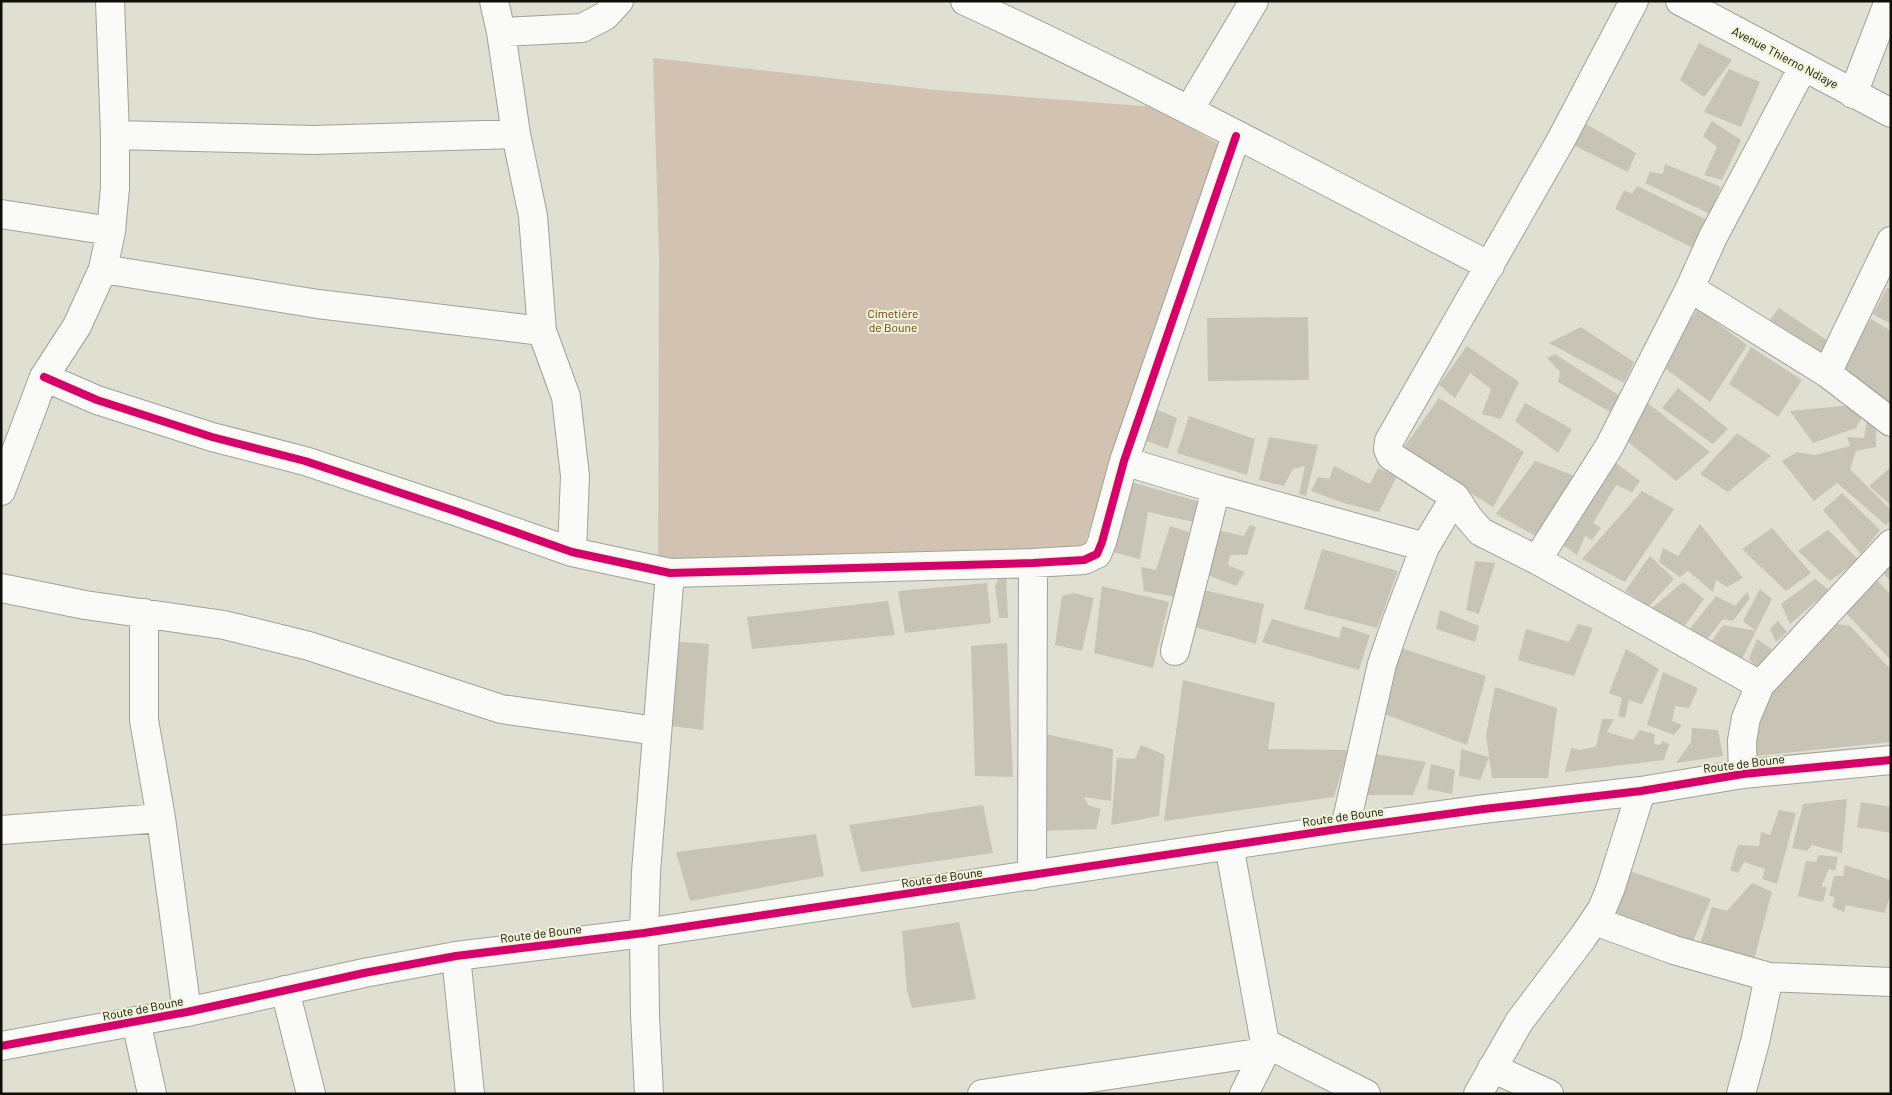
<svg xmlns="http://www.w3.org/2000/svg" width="1892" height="1095" font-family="Barlow,sans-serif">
	<rect width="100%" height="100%" fill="#dfdfd2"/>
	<path fill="#d2c2b2" d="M653 58 936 90 1155 107 1220 145 1084 546 658 569 659 256Z"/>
	<path fill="#c7c4b6" d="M1699 43 1732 60 1704 97 1680 80Z
		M1729 69 1760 82 1741 127 1704 112Z
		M1581 121 1636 153 1628 172 1569 143Z
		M1712 121 1741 140 1722 180 1704 175 1717 147 1703 136Z
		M1665 164 1721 187 1710 214 1645 183 1650 172 1663 174Z
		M1637 186 1711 222 1695 249 1615 209 1624 190 1632 194Z
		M1887 288 1891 289V324L1873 314Z
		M1779 308 1831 343 1814 364 1761 331Z
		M1698 309 1747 345 1710 402 1661 365Z
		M1308 317 1309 380 1208 381 1207 318Z
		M1871 319 1891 331V412L1837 371Z
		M1581 327 1634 362 1624 383 1549 343Z
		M1467 346 1519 382 1501 419 1482 414 1491 389 1470 373 1455 398 1439 385Z
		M1751 347 1802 380 1778 417 1729 384Z
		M1555 354 1623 398 1612 413 1558 382 1560 372 1547 358Z
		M1678 388 1728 429 1713 444 1662 408Z
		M1439 398 1524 452 1493 507 1402 450Z
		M1645 401 1710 452 1676 481 1621 436Z
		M1525 403 1572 429 1558 453 1515 421Z
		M1853 405 1864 414 1856 428 1813 443 1790 411Z
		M1155 409 1177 418 1168 449 1138 438Z
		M1189 416 1255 439 1247 475 1177 453Z
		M1867 420 1876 423V447L1856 451 1850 469 1891 510V520L1886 525 1837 483 1814 501 1782 461 1797 452 1815 455 1850 446 1847 437 1864 438Z
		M1737 433 1771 456 1728 492 1700 474Z
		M1269 437 1318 445 1306 496 1299 494 1305 466 1293 469 1284 486 1259 480Z
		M1608 457 1640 481 1632 492 1616 485 1593 523 1601 528 1592 540 1585 536 1577 555 1556 540Z
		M1535 461 1575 476 1541 539 1496 514Z
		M1334 466 1370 484 1378 468 1397 476 1379 512 1344 503 1311 491 1318 477 1329 479Z
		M1891 467V505L1869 486Z
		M1124 480 1197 501 1198 523 1148 512 1140 559 1108 551Z
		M1642 491 1674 509 1625 582 1582 559Z
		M1842 493 1880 530 1861 554 1823 510Z
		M1700 524 1743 578 1727 587 1716 580 1713 592 1688 571 1680 577 1659 562 1663 548 1678 556Z
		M1250 525 1256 527 1247 555H1230L1228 565 1245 572 1236 586 1202 573 1216 530 1244 536Z
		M1170 526 1189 532 1175 597 1144 591 1141 567 1156 570Z
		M1772 528 1811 573 1786 591 1742 549Z
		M1828 530 1859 560 1830 581 1798 551Z
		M1322 549 1398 571 1377 628 1304 609Z
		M1650 556 1674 579 1649 606 1625 591Z
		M1891 558V582L1879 568Z
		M1475 561 1495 563 1479 614 1466 610Z
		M1871 574 1891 595V660L1840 607Z
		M1000 575H1006L1008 618H999L995 586Z
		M1815 579 1829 590 1790 624 1781 604Z
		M1683 582 1704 599 1684 627 1651 609Z
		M987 583 991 623 905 633 898 591Z
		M1102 586 1169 602 1153 668 1094 653Z
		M1195 588 1264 604 1256 644 1188 625Z
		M1760 589 1772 599 1740 663 1709 645 1723 625 1756 631 1743 621Z
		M1747 592 1750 598 1733 621 1723 619 1705 642 1685 635 1716 596 1735 606Z
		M1074 593 1094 598 1082 651 1055 645 1062 596Z
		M888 601 895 635 752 649 747 617Z
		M1440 610 1479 626 1475 642 1436 629Z
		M1272 619 1339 638 1342 626 1370 635 1359 670 1262 642Z
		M1778 621 1787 632 1776 642 1770 629Z
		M1578 624 1593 628 1574 676 1518 660 1526 629 1569 642Z
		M1838 624 1850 626 1891 670V742L1756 756 1750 718 1766 690 1829 628Z
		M1757 639 1772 649 1758 670 1749 659Z
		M670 641 709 644 703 730 664 725Z
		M1007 643 1013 777 975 776 971 646Z
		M1401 648 1486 676 1467 745 1379 712Z
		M1626 649 1659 669 1642 704 1629 700 1625 718 1618 716 1622 698 1609 693Z
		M1663 672 1698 688 1689 708 1675 706 1672 721 1682 725 1674 735 1647 725Z
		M1183 680 1275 703 1268 749 1348 750 1334 797 1164 821Z
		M1495 687 1557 708 1548 778H1492L1486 735Z
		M1602 719H1614L1607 732 1633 740 1640 730 1655 734 1654 744 1660 745 1663 741 1669 744 1664 760 1565 772 1571 748 1580 750 1596 747Z
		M1692 728 1718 730 1723 756 1676 763 1691 742Z
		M1037 732 1113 749 1111 801 1084 797 1088 805 1101 809 1096 829 1039 831Z
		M1141 745 1165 755 1159 816 1111 825 1117 758 1135 759Z
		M1461 749 1489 757 1480 780 1459 776Z
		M1370 753 1426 762 1413 795H1362Z
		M1431 764 1455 770 1452 794 1427 789Z
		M1847 799 1842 853 1812 845 1807 851 1792 848 1803 804Z
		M1861 802 1891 807V833L1857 827Z
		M983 805 993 853 861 872 849 825Z
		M1779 810 1796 813 1777 884 1762 879 1765 869 1744 862 1738 873 1730 870 1738 845 1759 846 1761 832 1770 835Z
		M816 834 824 876 690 901 676 852Z
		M1819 855 1838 857 1835 871 1829 869 1821 887H1827L1823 902 1798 896 1806 861 1816 862Z
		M1845 865 1891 880V891L1885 913 1846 905 1844 912 1832 907 1835 897 1829 896 1834 876H1843Z
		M1624 869 1711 899 1689 951 1604 921Z
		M1752 883 1772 892 1752 967 1697 954 1712 907 1727 911Z
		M959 922 976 999 912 1008 907 990 902 931Z"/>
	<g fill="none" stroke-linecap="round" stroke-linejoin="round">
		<defs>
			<path id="minor" d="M494 1 501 32 516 134 533 216 542 331 566 397 575 476 572 552
				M965 1C1143 83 1315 176 1490 266
				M1634 1 1561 140 1389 441 1388 449 1391 456 1455 497 1468 517 1481 532 1537 560 1760 685
				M1680 1 1891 113
				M501 32 582 28 605 16 619 1
				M1853 94 1889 1
				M1189 110 1254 1
				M115 135 313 140 516 134
				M1 214 111 231
				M103 269 318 304 542 331
				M1690 288 1827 373 1891 422
				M1827 373 1891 241
				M44 377 97 400 212 437 305 461 455 511 572 552 670 573 1033 563 1084 560 1097 554 1102 542 1124 461 1236 136
				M1124 461 1216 489 1425 547
				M1 491 44 377 77 326 103 269 111 231 115 188V135L110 1
				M1537 560 1609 447 1690 288 1713 237 1803 67
				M1 588 85 605 224 625 309 646 501 709 657 731
				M1175 651 1216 489
				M1743 774 1742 741 1746 718 1760 685 1891 544
				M161 818 187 1012
				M1345 828 1382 664 1397 620 1425 547 1455 497
				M1 830 161 818 144 720V613
				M1229 845 1265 1043V1052L1244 1094
				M1032 876 1033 563
				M1595 921 1674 950 1769 977 1891 982
				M456 956 470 1094
				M285 990 311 1094
				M136 1021 152 1094
				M1265 1043 1366 1094
				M1492 1068 1549 1094
				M649 1094 645 1015 644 933 646 872 670 573
				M982 1094 1265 1052
				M1478 1094 1519 1022 1583 937 1602 909 1611 887 1641 791
				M1741 1094 1755 1042 1769 977"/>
			<path id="tertiary" d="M1 1046 187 1012 364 973 456 956 644 933 1345 828 1484 809 1641 791 1743 774 1891 760"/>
		</defs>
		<use href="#minor" stroke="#a1a297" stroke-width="30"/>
		<use href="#tertiary" stroke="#a1a297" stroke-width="30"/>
		<use href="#minor" stroke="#fafaf8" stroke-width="28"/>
		<use href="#tertiary" stroke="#fafaf8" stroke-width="28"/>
		<defs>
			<path id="cycleway" d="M44 377 97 400 212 437 305 461 455 511 572 552 670 573 1033 563 1084 560 1097 554 1102 542 1124 461 1236 136
				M1 1046 187 1012 364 973 456 956 644 933 1345 828 1484 809 1641 791 1743 774 1891 760"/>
		</defs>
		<use href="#cycleway" stroke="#f1f3d9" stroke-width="11"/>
		<use href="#cycleway" stroke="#d6006c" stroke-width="8"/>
	</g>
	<g text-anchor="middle" stroke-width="4" stroke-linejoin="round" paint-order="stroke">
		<g font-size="12" fill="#0f0f07" stroke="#f1f3d9">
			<text transform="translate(1785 58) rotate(28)" y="4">Avenue Thierno Ndiaye</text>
			<text transform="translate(1744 764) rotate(-7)" y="4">Route de Boune</text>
			<text transform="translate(1343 817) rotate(-8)" y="4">Route de Boune</text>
			<text transform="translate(942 878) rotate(-8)" y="4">Route de Boune</text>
			<text transform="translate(541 934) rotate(-7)" y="4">Route de Boune</text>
			<text transform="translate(143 1009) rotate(-11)" y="4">Route de Boune</text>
		</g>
		<g font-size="12" fill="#6a370d" stroke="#f1f3d9">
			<text x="893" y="318">Cimetière<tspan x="893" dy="14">de Boune</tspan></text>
		</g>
	</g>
	<rect width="1892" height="1095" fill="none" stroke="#0f0f07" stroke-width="5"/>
</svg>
